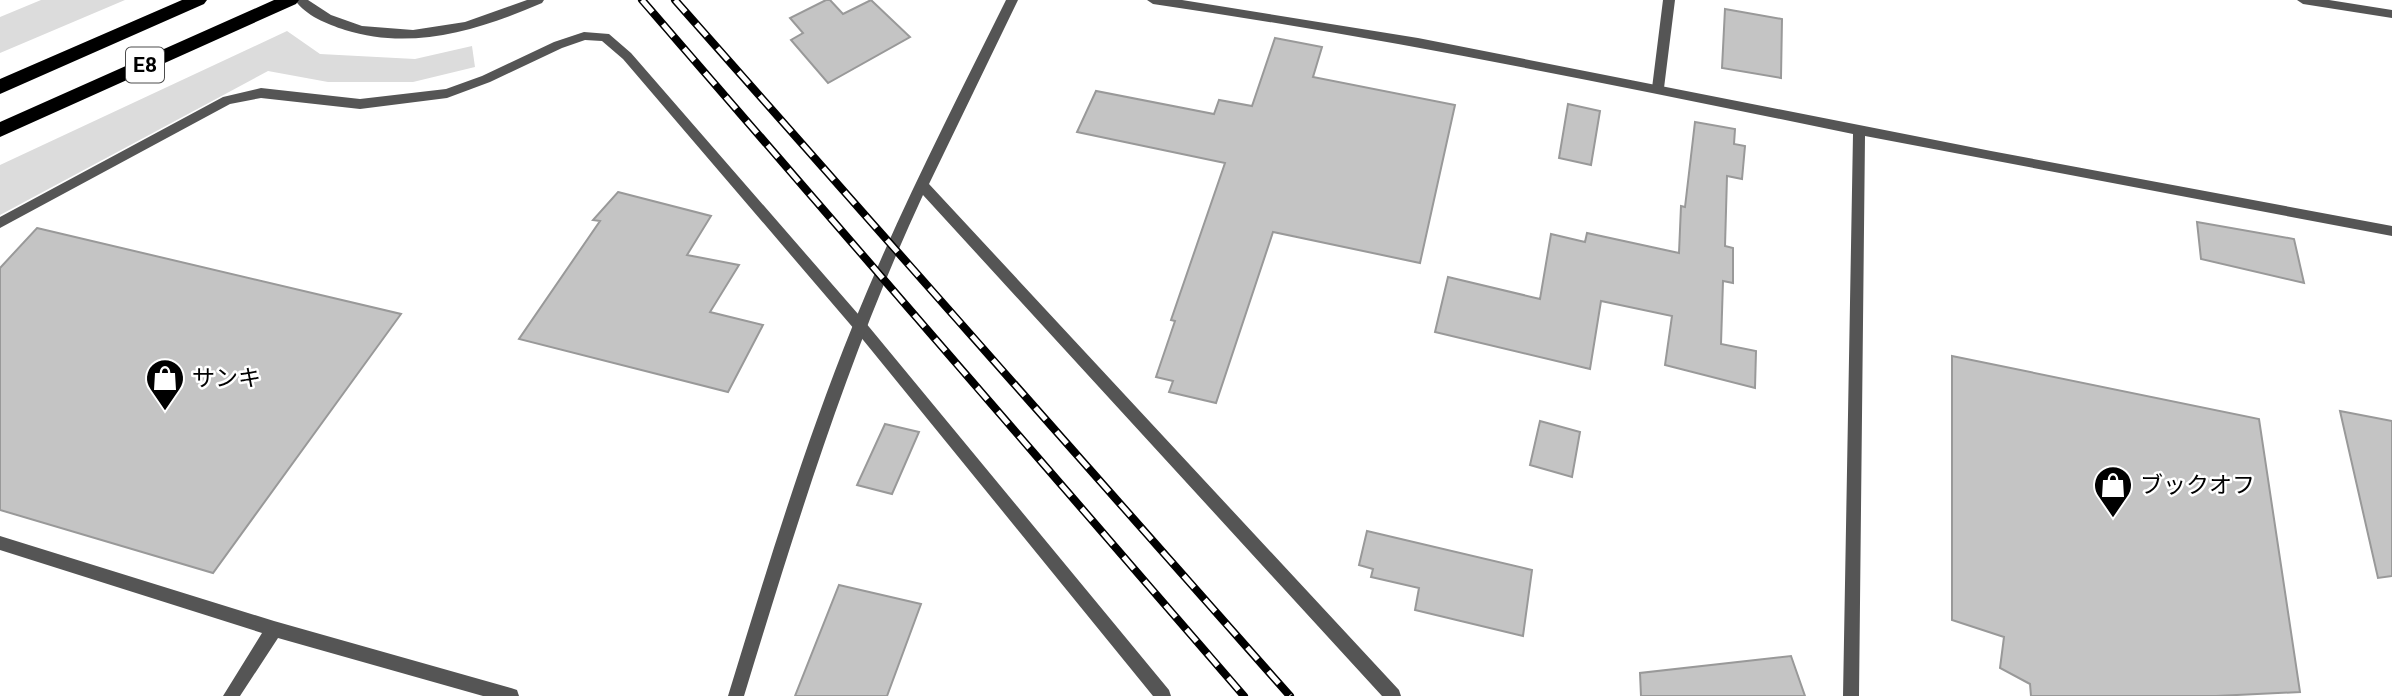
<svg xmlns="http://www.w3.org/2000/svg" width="2392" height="696" font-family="Roboto,'Noto Sans JP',sans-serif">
	<rect width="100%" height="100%" fill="#fff"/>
	<path fill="#dcdcdc" d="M41 0H125L0 53V17Z
		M287 31 320 54 415 59 472 46 475 67 413 82H328L268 71 0 215V165Z"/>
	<path fill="#c4c4c4" stroke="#999" stroke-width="2" d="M826 0H830L843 14 871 0 910 37 828 83 791 40 803 33 790 18Z
		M1725 9 1782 19 1781 78 1722 68Z
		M1275 38 1322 47 1313 77 1455 105 1420 263 1273 232 1216 403 1169 392 1173 381 1156 377 1175 321 1171 320 1225 163 1077 132 1096 91 1214 114 1219 100 1252 106Z
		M1568 104 1600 111 1591 165 1559 158Z
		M1695 122 1735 129 1734 144 1745 146 1742 179 1727 176 1725 246 1733 248V283L1723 281 1721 344 1756 351 1755 388 1665 365 1672 316 1601 301 1590 369 1435 332 1448 277 1540 299 1551 234 1585 242 1587 233 1679 253 1681 206 1685 207Z
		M618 192 711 216 687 255 739 265 710 312 763 325 728 392 519 339 600 221 593 220Z
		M2197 222 2294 239 2304 283 2201 259Z
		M37 228 401 314 213 573 0 510V268Z
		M1952 356 2259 419 2300 692 2216 696H2031L2030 684 2000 668 2004 637 1952 620Z
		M2340 411 2392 421V576L2378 578Z
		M1540 421 1580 432 1572 477 1530 465Z
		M885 424 919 432 892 494 857 485Z
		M1367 531 1532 570 1523 636 1415 610 1419 588 1371 577 1373 569 1359 565Z
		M839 585 921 604 887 696H795Z
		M1791 656 1805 696H1641L1640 673Z"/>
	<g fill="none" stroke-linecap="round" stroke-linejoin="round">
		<path fill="#555" fill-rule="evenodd" d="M1663 0H1675L1664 88 1658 93 1652 88Z
			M2297 0H2329L2392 10V18L2303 4Z
			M584 32 609 34 631 53 865 322 1169 690 1171 696H1153L855 330 623 59 602 41 585 40 562 48 490 82 447 98 360 109 261 98 230 104 0 228V217L223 97 261 88 360 99 446 89 482 76 554 42Z
			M0 536 274 621 511 688 517 690 519 696H483L278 638 240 696H223L262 633 0 550Z"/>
		<path fill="#555" fill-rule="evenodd" d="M295 0H308L331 15 362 26 413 30 465 22 527 0H544L542 3C479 30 412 51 345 30 327 24 306 16 295 0Z
			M1006 0H1018L929 184 1399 690 1401 696H1382L923 195C848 356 796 526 744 696H728C766 572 804 446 853 325 898 214 953 107 1006 0Z
			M1147 0H1182L1418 38 1991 151 2392 226V236L1865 136 1859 696H1843L1853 134C1620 86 1388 38 1153 4Z"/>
		<path fill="#000" fill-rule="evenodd" d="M182 0H207L204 4 0 94V79Z
			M274 0H299L296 4 0 137V122Z"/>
		<defs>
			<path id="rail" d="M642 0 1244 696
				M675 0 1290 696"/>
		</defs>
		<use href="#rail" stroke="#000" stroke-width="8"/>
		<use href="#rail" stroke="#fff" stroke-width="5" stroke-dasharray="16" stroke-linecap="butt"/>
	</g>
	<defs>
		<symbol id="shop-pin" viewBox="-11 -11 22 30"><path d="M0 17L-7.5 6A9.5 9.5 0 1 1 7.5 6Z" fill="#000" stroke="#fff"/><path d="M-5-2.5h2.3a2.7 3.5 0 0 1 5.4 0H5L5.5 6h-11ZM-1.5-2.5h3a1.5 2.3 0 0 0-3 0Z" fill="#fff"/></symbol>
	</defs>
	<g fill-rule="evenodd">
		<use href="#shop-pin" x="143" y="356" width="44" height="60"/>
		<use href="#shop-pin" x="2091" y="463" width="44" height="60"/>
	</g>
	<g text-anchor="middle" stroke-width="5" stroke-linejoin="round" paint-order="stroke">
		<rect fill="#fff" stroke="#4c4c4c" stroke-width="2" x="126" y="47.5" width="38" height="35" rx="5"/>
		<g font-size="21" font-weight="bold" fill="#000">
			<text x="145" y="72">E8</text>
		</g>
		<g font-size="23" fill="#000" stroke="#fff" text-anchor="start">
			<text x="192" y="386">サンキ</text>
			<text x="2140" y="493">ブックオフ</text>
		</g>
	</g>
</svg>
